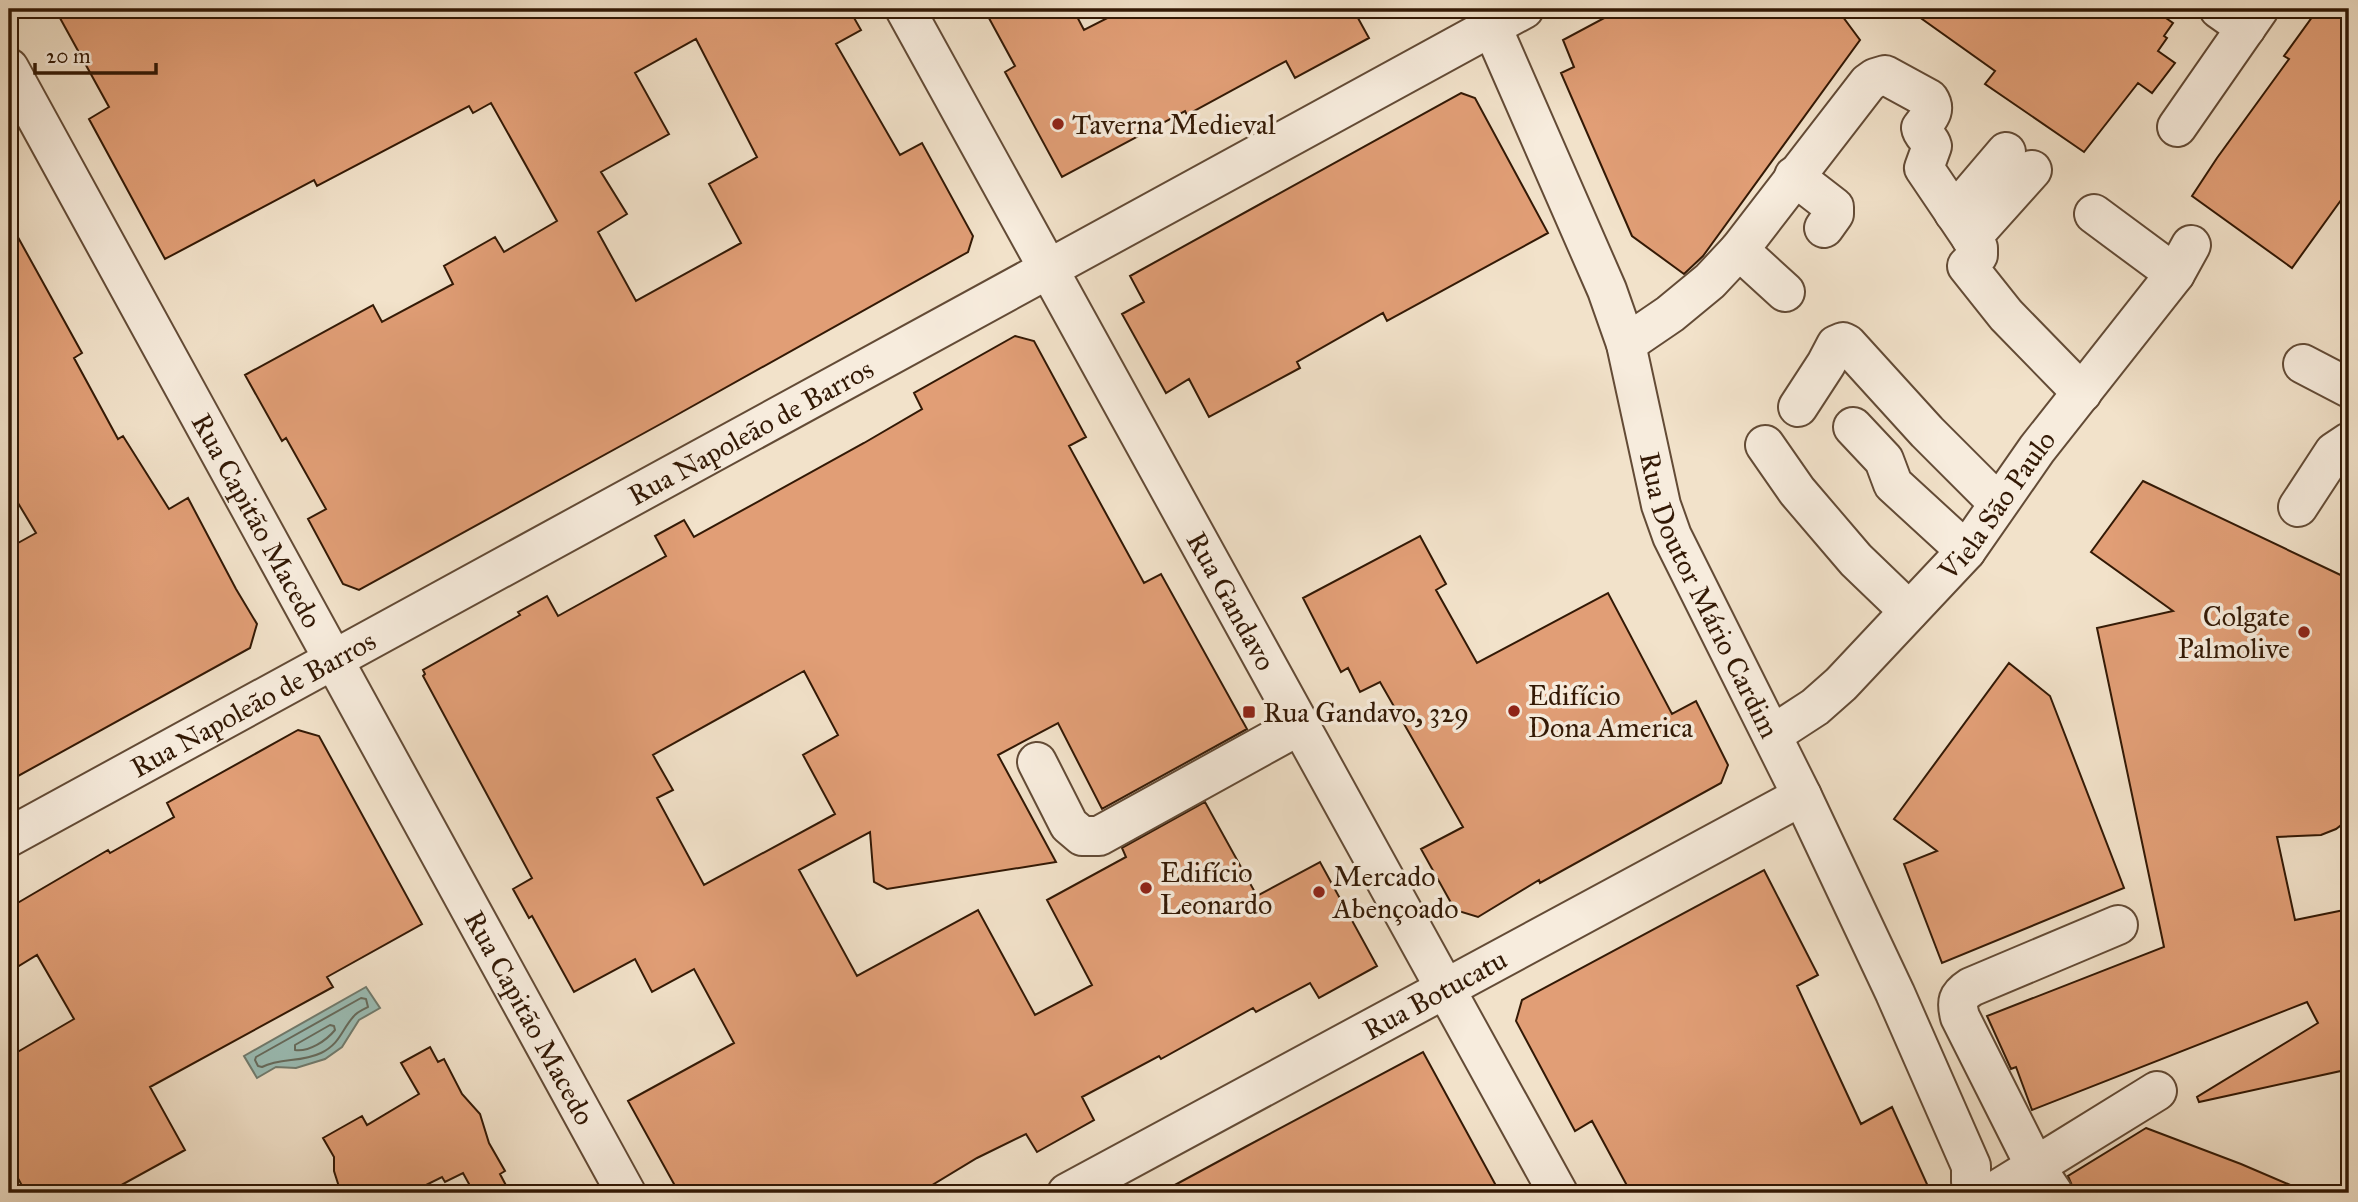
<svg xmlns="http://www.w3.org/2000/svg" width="2358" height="1202" font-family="'IM FELL Great Primer',serif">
	<rect width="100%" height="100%" fill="#f2e2ca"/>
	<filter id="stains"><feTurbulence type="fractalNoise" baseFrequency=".00286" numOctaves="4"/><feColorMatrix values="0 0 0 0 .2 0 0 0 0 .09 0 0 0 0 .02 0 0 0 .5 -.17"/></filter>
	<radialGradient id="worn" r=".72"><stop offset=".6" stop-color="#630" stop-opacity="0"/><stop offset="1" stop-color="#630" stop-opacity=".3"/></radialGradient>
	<path fill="#9bbeb6" stroke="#717c6f" stroke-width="2" d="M366 987 380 1008 359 1020 342 1047 325 1059 296 1068 276 1067 257 1078 244 1056Z"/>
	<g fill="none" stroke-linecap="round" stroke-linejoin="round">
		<path stroke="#676c5e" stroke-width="2" d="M361 998 366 999 368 1007C364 1009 357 1012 354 1016 341 1030 341 1043 321 1053 300 1063 281 1057 262 1067L258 1066 255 1060 256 1057Z
			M330 1025 334 1026 335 1030C326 1041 309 1052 295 1050V1045Z"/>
	</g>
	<path fill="#e19e76" stroke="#331905" stroke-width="2" fill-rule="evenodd" d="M55 9H849L861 30 836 44 900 155 922 143 973 236 968 252 666 421 359 590 343 584 308 519 326 509 286 438 282 441 245 375 373 305 382 322 453 284 444 266 495 237 504 252 557 221 491 103 473 113 469 106 317 186 314 180 165 259 89 119 109 107ZM696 39 757 157 709 184 741 243 636 301 598 232 627 214 601 172 669 134 635 73Z
		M984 9H1073L1084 30 1125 9H1353L1369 38 1295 78 1286 61 1187 115 1185 111 1062 177 1005 72 1015 66Z
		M1621 9H1837L1860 40 1703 256 1684 274 1632 236 1561 73 1574 67 1563 40Z
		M1908 9H2153L2173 23 2164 36 2167 38 2158 51 2175 63 2152 93 2138 83 2084 152 1985 84 1995 71Z
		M2318 9H2349V189L2292 268 2192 196 2217 158 2289 59 2284 56Z
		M1461 93 1475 98 1548 233 1387 321 1383 313 1297 362 1300 368 1209 417 1189 379 1166 393 1122 314 1144 302 1130 276Z
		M9 221 82 353 74 358 118 439 123 436 169 509 188 498 236 589 257 624 250 648 9 781V548L36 533 9 488Z
		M1015 336 1034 341 1086 437 1069 446 1144 583 1161 574 1247 729 1102 809 1058 723 998 755 1056 862 887 889 874 882 870 832 799 870 857 976 978 910 1035 1015 1092 985 1047 900 1126 857 1122 848 1205 802 1257 896 1320 862 1377 966 1319 998 1310 983 1256 1012 1253 1008 1161 1059 1159 1056 1082 1097 1094 1120 1037 1152 1026 1134 977 1158 919 1193H679L628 1101 734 1043 694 969 652 992 635 959 574 992 532 916 529 918 513 889 532 878 423 676 425 674 423 670 520 615 518 612 547 596 558 616 666 556 655 536 684 520 694 537 864 443 922 409 914 393ZM804 671 838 735 803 755 835 814 704 885 657 798 673 790 653 755Z
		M2143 481 2349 579V819L2336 829 2321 835 2277 837 2295 920 2349 909V1086L2341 1071 2199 1102 2197 1097 2318 1023 2307 1002 2032 1110 2016 1067 2011 1069 1987 1016 2164 947 2097 628 2173 611 2091 552Z
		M1420 536 1446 584 1436 590 1477 663 1608 593 1672 714 1696 701 1728 765 1721 783 1540 883 1539 880 1478 917 1455 910 1421 849 1463 827 1380 682 1360 692 1348 668 1341 672 1303 598Z
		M2009 663 2050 696 2124 888 1942 963 1904 864 1937 851 1894 819Z
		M298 730 319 736 422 924 327 977 333 987 150 1087 185 1150 107 1193H26L9 1162V1057L74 1019 37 955 9 972V908L108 850 110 853 174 817 167 803Z
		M1764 870 1818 975 1797 986 1861 1124 1892 1107 1931 1193H1631L1592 1121 1575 1131 1516 1021 1522 1000Z
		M430 1047 438 1062 444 1059 462 1094 480 1114 489 1143 505 1171 500 1174 510 1193H474L463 1173 445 1182 442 1177 410 1193H341L334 1171V1157L323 1138 362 1116 367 1125 419 1094 401 1063Z
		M1423 1052 1500 1193H1160L1247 1146Z
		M2146 1128 2241 1164 2309 1193H2075L2068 1176Z"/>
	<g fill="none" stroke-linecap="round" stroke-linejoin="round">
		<defs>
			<g id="minor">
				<path id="s1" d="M905 9 1558 1193"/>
				<path id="s2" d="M1484 9 1607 290 1626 344 1661 505 1672 536 1802 796 1895 993 1971 1166V1182L1975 1193"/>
				<path d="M2219 9 2246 28"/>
				<path id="s3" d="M9 68 626 1193"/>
				<path d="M2177 127 2259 9"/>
				<path d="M1794 176 1834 207V214L1824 228"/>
				<path d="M1954 213 2006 152"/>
				<path d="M2094 214 2175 274"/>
				<path d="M1971 238 2032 170"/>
				<path d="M1739 250 1785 292"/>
				<path d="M1626 344 1670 314 1710 281 1739 250 1868 83 1875 78 1885 75 1929 99C1937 111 1928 118 1921 128 1922 136 1930 138 1932 146L1924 168 1978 248V255L1967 266 2006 315 2082 393"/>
				<path d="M2303 364 2349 388"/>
				<path d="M1798 407 1826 364 1836 345 1843 342 1847 344 1927 432 1998 503"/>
				<path d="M1853 427 1884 460 1893 484 1966 551"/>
				<path d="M1765 445 1797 491 1856 560 1909 611"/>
				<path d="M2298 507 2334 452 2349 442"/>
				<path id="s4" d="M1772 735 1815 707 1841 684 1966 551 2037 449 2175 274 2191 245"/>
				<path d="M1037 762 1069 825 1082 836H1099L1300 725"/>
				<path id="s5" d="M9 837 1524 9"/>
				<path id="s6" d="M1067 1193 1802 796"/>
				<path d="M1992 1193 2157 1091"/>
				<path d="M2053 1193 2035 1166 1960 1017C1956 1002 1957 996 1971 987L2118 925"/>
			</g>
		</defs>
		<use href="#minor" stroke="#634b36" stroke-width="42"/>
		<use href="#minor" stroke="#f7ecdd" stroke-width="38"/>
	</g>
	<g fill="#8f2418" stroke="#f7ecdd" stroke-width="2.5">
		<circle cx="1058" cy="124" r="7"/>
		<circle cx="2304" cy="632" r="7"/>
		<circle cx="1514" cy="711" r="7"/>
		<rect x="1242" y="705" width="14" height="14" rx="3.5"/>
		<circle cx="1146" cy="888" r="7"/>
		<circle cx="1319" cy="892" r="7"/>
	</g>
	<g text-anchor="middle" stroke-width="7" stroke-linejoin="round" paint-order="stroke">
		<g font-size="28" fill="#331905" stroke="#f7ecdd" text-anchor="start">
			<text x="1072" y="134">Taverna Medieval</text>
			<text x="2290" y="626" text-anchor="end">Colgate<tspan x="2290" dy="32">Palmolive</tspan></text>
			<text x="1528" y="705">Edifício<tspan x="1528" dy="32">Dona America</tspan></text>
			<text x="1263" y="722">Rua Gandavo, 329</text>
			<text x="1160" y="882">Edifício<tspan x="1160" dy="32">Leonardo</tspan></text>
			<text x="1333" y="886">Mercado<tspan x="1333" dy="32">Abençoado</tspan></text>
		</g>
		<g font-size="28" fill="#331905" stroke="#f7ecdd">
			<text dy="10" stroke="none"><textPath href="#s5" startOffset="845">Rua Napoleão de Barros</textPath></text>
			<text dy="10" stroke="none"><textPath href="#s4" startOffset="324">Viela São Paulo</textPath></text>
			<text dy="10" stroke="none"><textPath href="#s3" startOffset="516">Rua Capitão Macedo</textPath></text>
			<text dy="10" stroke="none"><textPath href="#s2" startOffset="630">Rua Doutor Mário Cardim</textPath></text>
			<text dy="10" stroke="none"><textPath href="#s1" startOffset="676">Rua Gandavo</textPath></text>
			<text dy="10" stroke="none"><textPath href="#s5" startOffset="278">Rua Napoleão de Barros</textPath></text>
			<text dy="10" stroke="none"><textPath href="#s6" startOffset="418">Rua Botucatu</textPath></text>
			<text dy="10" stroke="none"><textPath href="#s3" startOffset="1083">Rua Capitão Macedo</textPath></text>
		</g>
	</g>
	<rect width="2358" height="1202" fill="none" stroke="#f2e2ca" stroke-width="35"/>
	<rect x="10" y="10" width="2337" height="1181" fill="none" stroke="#331905" stroke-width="3.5"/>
	<rect x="18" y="18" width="2323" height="1167" fill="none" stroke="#331905" stroke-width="2"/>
	<path d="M35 63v10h121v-10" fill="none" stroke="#331905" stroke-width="3.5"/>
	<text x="46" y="63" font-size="21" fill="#331905" stroke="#f7ecdd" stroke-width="5" paint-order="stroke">20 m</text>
	<rect width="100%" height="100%" filter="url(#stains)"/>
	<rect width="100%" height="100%" fill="url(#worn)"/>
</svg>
